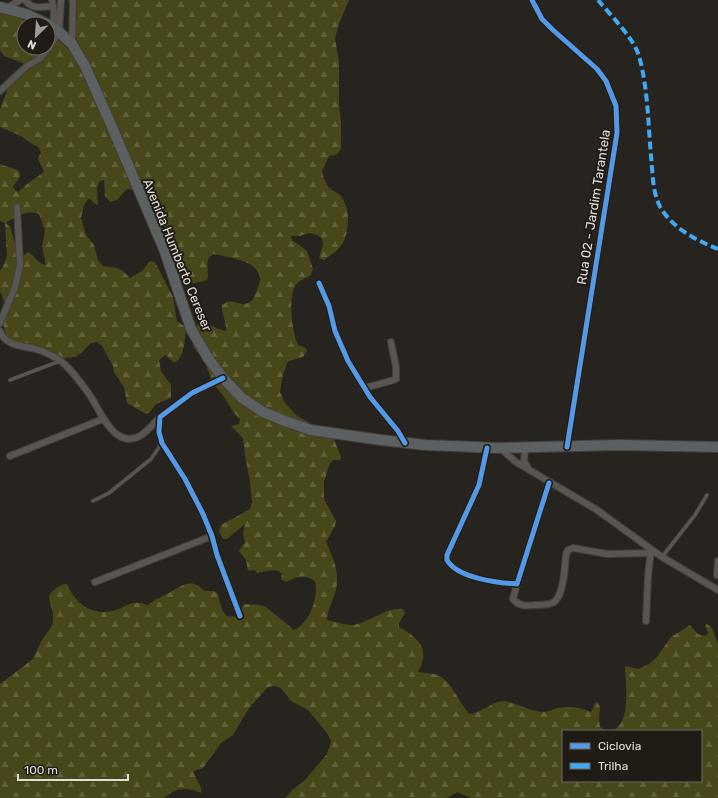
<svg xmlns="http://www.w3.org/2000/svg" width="718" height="798" font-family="Rubik,sans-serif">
	<defs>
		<pattern id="forest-firs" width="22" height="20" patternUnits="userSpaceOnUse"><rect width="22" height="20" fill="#474719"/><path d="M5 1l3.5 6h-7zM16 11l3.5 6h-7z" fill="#61613a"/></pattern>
	</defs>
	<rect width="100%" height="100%" fill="#272420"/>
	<path fill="url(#forest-firs)" d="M68 0H349L338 26 335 39 339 61V103L341 122V149L336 155 329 156 322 171C323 177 326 186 332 190 334 192 338 193 340 195 351 208 350 232 341 246 336 252 330 256 324 260L319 258 323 245 322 239 318 235 309 233 300 236H291L292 240 307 251 313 269 310 276C305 278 298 281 295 286 288 299 292 332 298 345L306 348 307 351 303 357 289 361 287 363 282 378 280 392 285 403 296 415 333 437 341 457 340 460H334L330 463 324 482V499L336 521 335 526 326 542C333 556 340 574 336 590 333 600 328 609 327 620 337 622 348 627 358 624 372 620 388 607 403 609L405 613 399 623V627C411 634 426 643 423 659 422 663 420 668 418 672 424 673 429 673 434 674 451 677 458 703 470 714 481 713 490 703 502 701 510 700 531 712 543 712 548 712 553 709 558 708 570 706 580 707 591 712L595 703 597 702 600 707 599 720 600 727 606 731H563V781H701V731H609C633 728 625 683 625 666L639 669 649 664 657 657 671 637 690 625 698 634 706 636 708 633 705 625 707 624 712 628 718 644V798H471L457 792 447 798H286L291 791 305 780 327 754 331 741 327 733 308 710 291 701 281 688 275 686 268 687 249 708 233 735 221 743 203 768 194 771C194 779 203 785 201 793 188 787 175 787 164 798H0V684L33 659 42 640 52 626 53 620V613L49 599 50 594 56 588 64 584H67C75 603 91 616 113 611 128 606 132 599 148 605 154 600 158 598 165 595 178 589 191 575 204 591H214L218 594 222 610 227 616 237 617 243 605 246 604 259 605 266 607 294 630C310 623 319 597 315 581 303 573 298 577 286 582L281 579 282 573C275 568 266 571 258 573L254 570 248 571 246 560 239 551 245 542 243 533 245 524 227 539H223L219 532 221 525 250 509 252 502 250 482 245 455 243 438 231 426 239 424 240 419 234 413 224 397 212 382 204 359 194 348 193 339 197 325 200 321C210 323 216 330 226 331 227 322 221 314 222 305 224 304 225 303 227 302 236 300 243 308 251 301 255 298 256 291 258 287 270 262 228 257 213 254 203 261 210 271 207 280 203 281 199 282 195 283 174 284 166 254 161 238L168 234V230L155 217 135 190 127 189 117 200 110 202 105 196 104 180 99 182 97 189 98 205H97L90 199H88L84 205 81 218 86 235 94 245 98 260 103 266 117 268 123 271 130 278 142 271 150 261 155 262 173 297 177 321 184 326 186 330C184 342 185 357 174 363L166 355 159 360 161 371 171 385V398L156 404 150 412 146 414 127 403 124 387 114 372 113 366 102 346 97 342 91 343 81 353 75 357 64 358 51 356 26 347 12 340 6 335 3 324 5 303 0 291V271L5 263 7 256 5 223 10 226 16 247 17 267 23 256 28 252C36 256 34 261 45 265V260L42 246 45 231 39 214C26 209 16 217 5 223L0 221V164C13 170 30 168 13 186L15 190 18 192 31 181 44 172 38 159 41 152 38 147 32 144 21 136 0 127V109L11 80 18 74 28 71 29 68 23 63 4 56 0 50V11L16 15 29 24H24V48H48V30C55 36 78 60 85 61L76 37Z"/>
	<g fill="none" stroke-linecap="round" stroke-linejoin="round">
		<defs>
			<path id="lane" d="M10 380 60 361
				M93 501 109 493 151 459 162 443
				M662 557 695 515 707 495"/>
			<path id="street" d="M25 0C32 10 43 7 53 6
				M52 0 54 12 53 27
				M532 0 542 19 553 30 597 69 606 81 616 106 617 133 567 447
				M7 8 20 0
				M72 44 73 0
				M0 91 27 66 39 59 48 49 59 32 61 0
				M319 283 329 306 335 331 348 361 370 397 398 431 405 443
				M0 323 15 287 20 265 17 207
				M0 331C5 346 23 346 36 349 44 351 51 355 58 359 70 367 80 382 89 394 100 409 113 450 140 436 147 432 154 423 160 417
				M223 378 192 393 160 417 159 432 162 443 185 479 203 514 212 536 217 555 240 616
				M364 388 394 380 396 379V367L391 342
				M487 448 479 485 447 555V560C457 578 498 583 517 584L549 483
				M500 448 516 462 597 510 662 557 718 590
				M525 448 524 461 528 468
				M10 456 103 419
				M717 575 718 561
				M95 582 212 536
				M517 584 513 599C520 607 526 606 536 605 541 605 549 605 554 602 564 595 565 566 566 554L568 550 573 548 607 554 650 553
				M646 621 648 576 651 550"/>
			<path id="primary" d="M0 7 26 14 47 24
				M48 24 59 32 72 44 85 66 109 120 164 249 191 329 208 358 223 378 242 398 263 412 285 421 311 430 381 440 425 445 500 448 619 445 718 447"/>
		</defs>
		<use href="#lane" stroke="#413f3b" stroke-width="4.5"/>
		<use href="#street" stroke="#413f3b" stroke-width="8"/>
		<use href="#primary" stroke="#413f3b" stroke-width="12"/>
		<use href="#lane" stroke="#585552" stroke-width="3"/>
		<use href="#street" stroke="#585552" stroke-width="6"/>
		<use href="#primary" stroke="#5d6061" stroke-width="10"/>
		<path stroke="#3fa9f5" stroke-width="4" stroke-dasharray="8 4" stroke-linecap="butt" d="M598 0C611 16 633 37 639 56 648 88 648 123 651 156 653 175 652 199 665 214 678 231 698 241 718 249"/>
		<defs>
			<path id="cycleway" d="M532 0 542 19 553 30 597 69 606 81 616 106 617 133 567 447
				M319 283 329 306 335 331 348 361 370 397 398 431 405 443
				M223 378 192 393 160 417 159 432 162 443 185 479 203 514 212 536 217 555 240 616
				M487 448 479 485 447 555V560C457 578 498 583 517 584L549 483"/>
		</defs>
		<use href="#cycleway" stroke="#201b14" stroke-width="8"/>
		<use href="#cycleway" stroke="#5399e6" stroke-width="5"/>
	</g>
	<g text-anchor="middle" stroke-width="4" stroke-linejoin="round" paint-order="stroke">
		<g font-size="13" fill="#e0ddd7" stroke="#201b14">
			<text transform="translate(593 207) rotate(-81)" y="5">Rua 02 - Jardim Tarantela</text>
			<text transform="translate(178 255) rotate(68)" y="5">Avenida Humberto Cereser</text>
		</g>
	</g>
	<rect x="562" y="730" width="140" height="52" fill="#201b14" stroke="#6d6962"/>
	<rect x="570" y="743" width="20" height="6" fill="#5399e6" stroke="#6d6962"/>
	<text x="598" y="750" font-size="12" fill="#e0ddd7">Ciclovia</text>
	<rect x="570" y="763" width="20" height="6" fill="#3fa9f5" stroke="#6d6962"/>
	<text x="598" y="770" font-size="12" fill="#e0ddd7">Trilha</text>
	<g transform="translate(36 36) rotate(205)"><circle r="19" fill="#201b14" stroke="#6d6962"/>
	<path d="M0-3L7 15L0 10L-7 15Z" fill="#9f9c97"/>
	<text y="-6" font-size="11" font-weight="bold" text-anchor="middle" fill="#e0ddd7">N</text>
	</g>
	<path d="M18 774v6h110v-6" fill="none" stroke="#e0ddd7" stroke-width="2"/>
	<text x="24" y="774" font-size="12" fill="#e0ddd7" stroke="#201b14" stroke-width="3" paint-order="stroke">100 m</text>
</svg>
